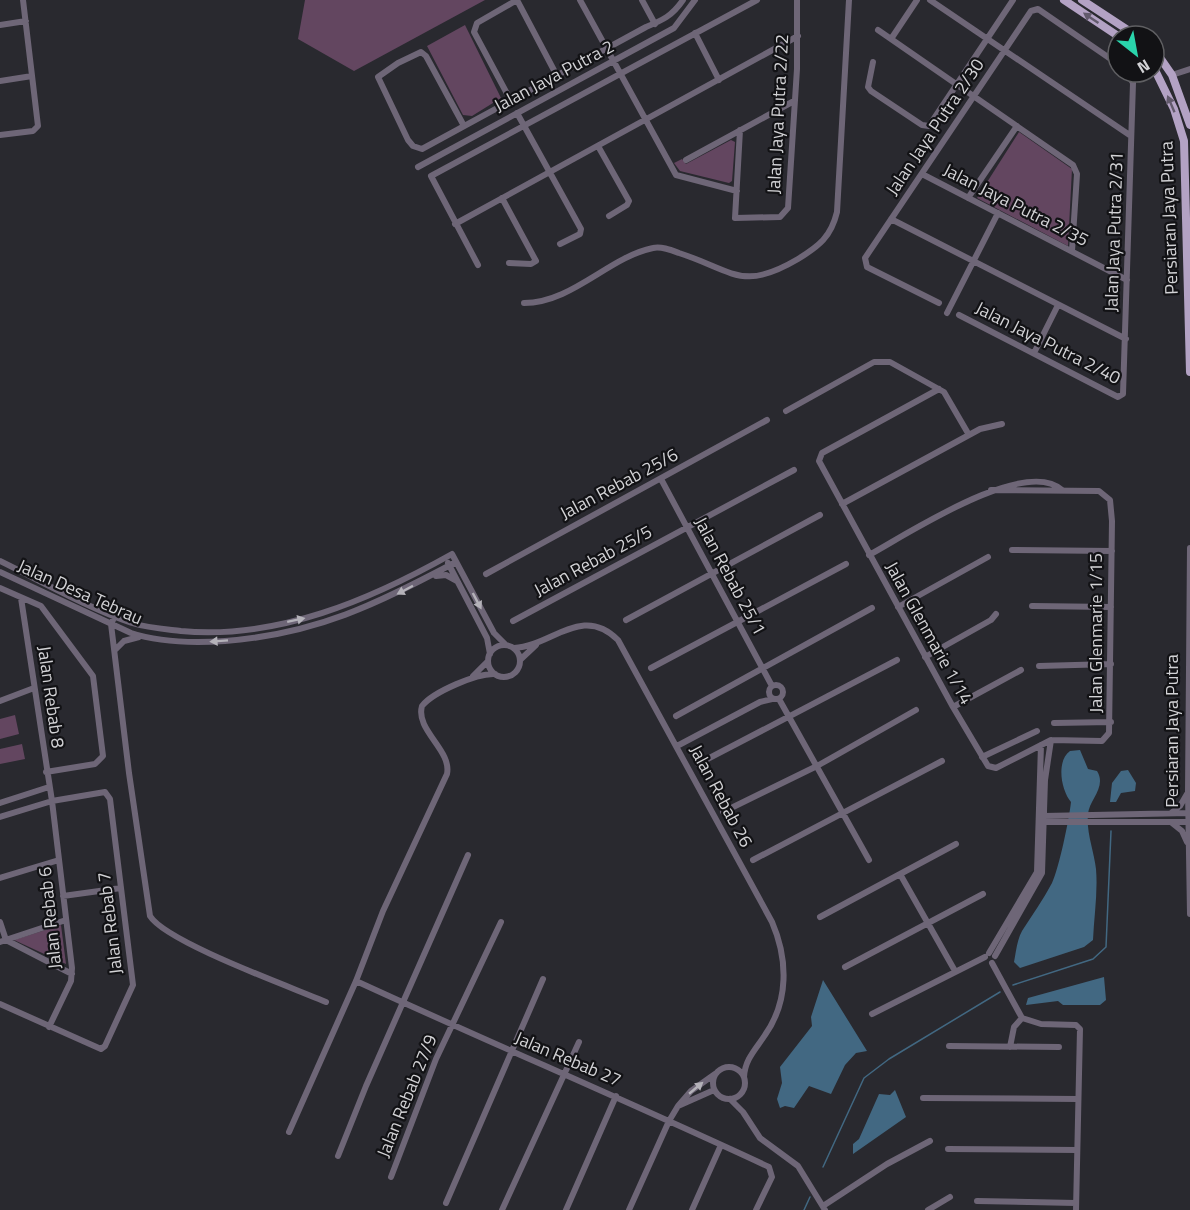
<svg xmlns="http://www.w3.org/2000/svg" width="1190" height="1210" font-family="'Titillium Web',sans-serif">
	<rect width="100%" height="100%" fill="#29292f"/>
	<path fill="#634660" d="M305 0H485L354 71 298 39Z
		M465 25 501 98 472 116 463 115 427 46Z
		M1019 132 1072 169 1068 246 977 198Z
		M731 140 735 142 732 181 729 183 680 171 674 163 682 159 686 164Z
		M15 715 19 734 0 739V719Z
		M22 744 25 759 0 764V749Z
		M61 925 66 964 14 940Z"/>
	<path fill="#426882" d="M1080 750 1088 769 1097 771C1107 787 1089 800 1088 814 1086 832 1094 851 1096 869 1098 892 1094 917 1093 940L1084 947 1020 968 1014 962C1016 952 1017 940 1022 931 1032 915 1043 900 1052 883 1059 868 1069 820 1071 802 1061 790 1056 761 1070 751Z
		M1128 770 1136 783 1135 791 1121 793 1116 802H1110L1112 783 1121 771Z
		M1104 977 1106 1000 1100 1005H1063L1058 1001 1026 1005 1028 998Z
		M823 980 867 1051 856 1053 845 1065 831 1094 809 1086 794 1108 785 1106 780 1108 777 1099 782 1083 780 1067 812 1026 811 1017Z
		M895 1090 906 1117 853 1154V1144L859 1139 879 1094 890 1095Z"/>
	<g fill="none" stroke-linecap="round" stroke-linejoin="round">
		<path stroke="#426882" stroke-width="1.5" d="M1013 985 1093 959 1106 947 1111 831
			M823 1167 864 1078 889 1059 1000 992
			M804 1210 810 1197"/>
		<path stroke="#6e6677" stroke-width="6" d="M517 0 557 76
			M580 0 676 175 737 191
			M642 0 655 24
			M930 0 1131 136
			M0 25 26 21
			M878 30 1073 165 1077 174 1072 251
			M695 33 719 80
			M891 39 917 0
			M873 62 868 87 871 91 922 125 929 126 1013 0
			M1172 75 1190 69
			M0 81 32 76
			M511 101 474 32 477 23 517 0
			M517 113 581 229 580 234 560 244
			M464 126 426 56 421 52 398 63 378 77 408 140 413 146 422 149 646 27C663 20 672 16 683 0
			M740 130 735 218 780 217 788 208 797 69V0
			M0 135 33 131 38 126 23 0
			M598 146 629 201 627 205 609 216
			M686 160 794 101
			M418 167 674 28 695 0
			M922 174 1127 280
			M502 198 536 261 531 264 509 263
			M968 198 1017 126
			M891 219 1126 339
			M455 224 798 36
			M478 265 431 176 757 0
			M524 303C572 303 609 257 653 248 661 246 671 250 679 253 734 271 742 292 798 259 819 246 831 237 837 212L849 0
			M939 303 867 267 865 258 1031 11 1038 9 1118 64
			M947 313 998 213
			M959 315 1118 397 1123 394 1133 83 1127 72
			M1034 353 1058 305
			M939 389 822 453 819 461 953 707 988 766 996 768 1051 740 1102 741 1109 733 1112 521 1110 500 1099 491 991 490
			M786 411 874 362H890L944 392 969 435
			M661 479 772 686
			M842 504 980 429 1002 424
			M1190 548 1188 792 1190 914
			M1012 550 1112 551
			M869 555C906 535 1025 456 1062 490
			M0 561C43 582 86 607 132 623 148 628 164 629 181 631 277 640 370 600 452 554L494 633 506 645
			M448 563 487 638 490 654
			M0 572 131 633C161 643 194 643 225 641 317 634 377 604 456 562
			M486 574 767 420
			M436 576 446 575 457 581
			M0 588 41 606 93 676 103 756 95 764 46 772
			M21 598 52 801 72 968 71 981 49 1027
			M1032 606 1111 607
			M898 607 988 557
			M115 616 111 624 129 773 150 916C166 942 291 987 326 1002
			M626 620 820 515
			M513 621 794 470
			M488 661a16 16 0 1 1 32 0a16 16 0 1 1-32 0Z
			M514 648C552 646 582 604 618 640L772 922C788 959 789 1001 765 1035 756 1049 745 1059 744 1077
			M115 650 124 641 139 637
			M925 657 991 620 996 614
			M520 660 536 645
			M1039 666 1111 664
			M651 668 846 564
			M473 676 488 661
			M769 692a7 7 0 1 1 14 0a7 7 0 1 1-14 0Z
			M779 699 869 860
			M0 701 34 688
			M953 707 1021 670
			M676 716 872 608
			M1054 723 1111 722
			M677 746 760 702 772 699
			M982 757 1037 731
			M698 764 897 660
			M0 803 49 787
			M723 812 817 766 916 710
			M1171 813 1180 806 1187 794
			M1044 816 1189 813
			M0 817 52 801 105 792 110 799 133 985 105 1046 101 1049 0 1004
			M1043 822H1190
			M1172 823 1182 831 1187 842
			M753 860 942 761
			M900 874 955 971
			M0 878 59 860
			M63 896 121 888
			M820 917 956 844
			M0 922 6 940 72 974
			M0 942 66 920
			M989 953 1037 872 1041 745
			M995 956 1042 873 1045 780 1051 740
			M992 963 1022 1018 1041 1024 1076 1025 1080 1029 1076 1210
			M845 967 983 894
			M356 981C493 1044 632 1103 769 1167L772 1177 756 1210
			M872 1014 985 957
			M949 1046 1059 1047
			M1010 1047 1014 1027 1022 1018
			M713 1083a16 16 0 1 1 32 0a16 16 0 1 1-32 0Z
			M714 1090 678 1106 691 1091 715 1074
			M923 1098 1078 1099
			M730 1099 743 1112 760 1138 798 1166 825 1210
			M289 1132 356 981 383 911 447 774C452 750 415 730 422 706 433 692 477 673 495 674
			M948 1149 1077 1150
			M338 1156 366 1086 468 855
			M391 1177 436 1059 501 922
			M977 1201 1076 1203
			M446 1203 543 979
			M823 1206 887 1164 930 1141
			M502 1210 579 1042
			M566 1210 616 1096
			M629 1210 669 1121 678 1106
			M692 1210 721 1145
			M928 1210 950 1197"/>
		<path stroke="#b3a2c4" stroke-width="8" d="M1064 0 1118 36
			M1082 0 1137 36
			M1154 49 1172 75 1190 125
			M1154 68 1174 109 1184 141 1190 372"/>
	</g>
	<defs><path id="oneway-solid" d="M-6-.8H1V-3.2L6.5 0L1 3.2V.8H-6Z" transform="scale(1.5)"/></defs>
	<g fill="#625a6c">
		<use href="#oneway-solid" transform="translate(1091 18) rotate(-146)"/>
		<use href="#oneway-solid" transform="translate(1171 104) rotate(-113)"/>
	</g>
	<g fill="#b4b2b9">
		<use href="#oneway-solid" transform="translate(405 590) rotate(152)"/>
		<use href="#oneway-solid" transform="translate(477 601) rotate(62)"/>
		<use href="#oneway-solid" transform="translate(296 620) rotate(-12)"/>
		<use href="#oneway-solid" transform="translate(219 641) rotate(176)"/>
		<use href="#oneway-solid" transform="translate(696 1088) rotate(-40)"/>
	</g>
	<g text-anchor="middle" stroke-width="4.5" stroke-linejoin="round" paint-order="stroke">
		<g font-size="18" fill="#d2d2d5" stroke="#121215">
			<text transform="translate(554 76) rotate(-28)" y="6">Jalan Jaya Putra 2</text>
			<text transform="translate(778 114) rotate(-87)" y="6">Jalan Jaya Putra 2/22</text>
			<text transform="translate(935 127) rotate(-56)" y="6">Jalan Jaya Putra 2/30</text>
			<text transform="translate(1016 205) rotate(27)" y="6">Jalan Jaya Putra 2/35</text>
			<text transform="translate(1169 218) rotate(-92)" y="6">Persiaran Jaya Putra</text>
			<text transform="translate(1114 232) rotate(-88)" y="6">Jalan Jaya Putra 2/31</text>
			<text transform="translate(1048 343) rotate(27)" y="6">Jalan Jaya Putra 2/40</text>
			<text transform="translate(619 484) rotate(-28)" y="6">Jalan Rebab 25/6</text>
			<text transform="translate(593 561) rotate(-28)" y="6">Jalan Rebab 25/5</text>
			<text transform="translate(730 576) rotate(62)" y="6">Jalan Rebab 25/1</text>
			<text transform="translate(80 592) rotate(24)" y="6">Jalan Desa Tebrau</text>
			<text transform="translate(929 633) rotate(61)" y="6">Jalan Glenmarie 1/14</text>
			<text transform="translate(1096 633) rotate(-90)" y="6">Jalan Glenmarie 1/15</text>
			<text transform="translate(51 697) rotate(82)" y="6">Jalan Rebab 8</text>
			<text transform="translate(1172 731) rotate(-90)" y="6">Persiaran Jaya Putra</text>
			<text transform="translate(721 796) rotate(62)" y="6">Jalan Rebab 26</text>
			<text transform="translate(50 918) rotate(-96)" y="6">Jalan Rebab 6</text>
			<text transform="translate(110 923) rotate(-97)" y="6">Jalan Rebab 7</text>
			<text transform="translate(568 1059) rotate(23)" y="6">Jalan Rebab 27</text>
			<text transform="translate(407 1096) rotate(-68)" y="6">Jalan Rebab 27/9</text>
		</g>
	</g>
	<g transform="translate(1136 54) rotate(149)"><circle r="28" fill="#121215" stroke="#5f5f62" stroke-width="1.5"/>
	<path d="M0-4.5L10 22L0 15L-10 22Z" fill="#2ad5ac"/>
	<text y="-9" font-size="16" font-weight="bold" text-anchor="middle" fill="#d2d2d5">N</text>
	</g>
</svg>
